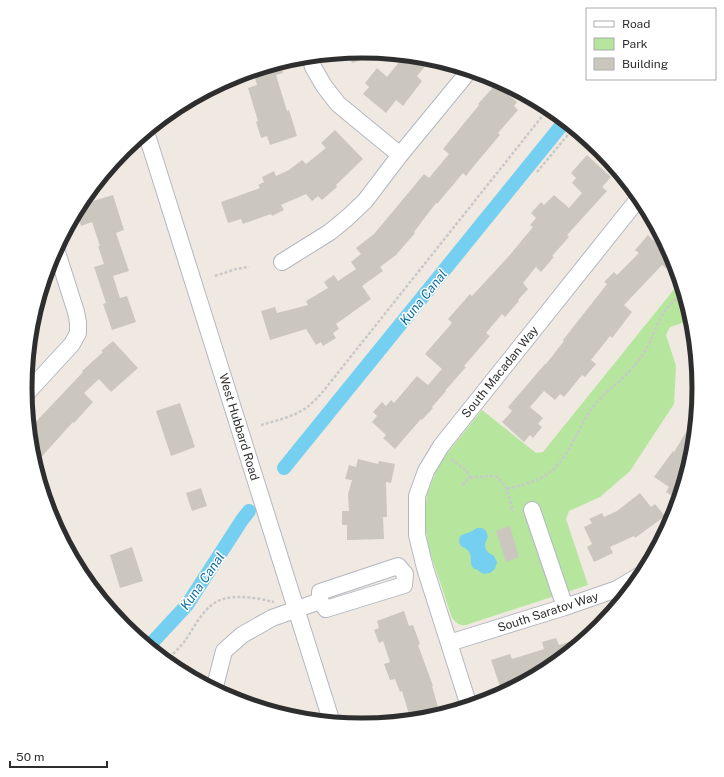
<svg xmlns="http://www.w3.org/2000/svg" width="724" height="777" font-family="'Public Sans',sans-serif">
	<rect width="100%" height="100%" fill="#efe9e1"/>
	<path fill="#b6e59e" d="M680 282 692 320 670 327 666 335 676 366 674 404 630 471 600 497 569 511 566 519 588 585 466 625C459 626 457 623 452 618L429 549 426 532 425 513 427 494 440 462 482 410 536 453 543 452Z"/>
	<path fill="#75cff0" d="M477 528H482L486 531 488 537C483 546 484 551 494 556L497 562 495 569 490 573 484 574 480 572 478 570 473 568C467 558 477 554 461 546L459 542 460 536C466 533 472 532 477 528Z"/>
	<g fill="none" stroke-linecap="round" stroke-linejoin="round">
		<path stroke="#75cff0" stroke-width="14" d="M284 468 561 126
			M148 647 187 605 242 520 249 511"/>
	</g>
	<path fill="#cbc7bf" d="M362 52 379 53 380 54 352 63 348 53Z
		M404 56 431 59 417 76 422 81 403 106 396 100 386 113 363 94 369 87 365 83 377 68 387 77Z
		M280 63 283 73 276 75 287 111 289 110 297 136 270 145 267 136 261 138 256 122 258 121 248 88 257 85 253 71Z
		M496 84 517 102 514 106 518 110 498 133 500 135 473 167 466 176 463 173 437 204 436 203 414 232 415 233 396 255 380 267 383 271 362 286 371 299 336 324 339 329 333 333 336 338 323 346 321 342 316 345 306 329 270 340 261 311 275 307 277 313 308 305 306 301 328 288 324 282 334 275 338 281 356 269 351 262 361 254 356 248 374 234 424 174 429 178 449 154 443 149 479 105 478 104Z
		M335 130 363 159 336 185 337 187 322 200 318 196 312 201 306 194 281 205 284 210 272 216 271 214 243 224 241 219 228 223 221 202 260 188 258 185 264 182 262 177 274 171 276 176 289 170 302 160 306 164 326 148 321 143Z
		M587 155 611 177 602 187 607 191 567 235 569 237 552 256 554 257 541 272 536 267 523 283 528 289 518 300 519 301 505 317 502 314 486 333 490 336 464 366 466 367 445 391H446L432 407 433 408 422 420 421 419 395 449 383 438 386 435 372 422 377 416 373 412 382 402 386 406 391 400 394 403 417 376 428 385 442 369 425 354 452 323 448 319 470 294 472 296 508 257 533 227 530 225 536 218 531 213 541 202 544 205 554 195 569 208 582 193 572 183 576 178 571 173Z
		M113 195 124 230 116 233 129 271 113 276 120 298 127 296 136 322 112 330 103 304 106 303 94 267 104 264 98 246H100L92 222 81 226 76 212 80 205Z
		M660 234 674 261 667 269 662 265 624 305 632 312 612 338 610 336 591 360 596 364 585 377 582 375 564 397 560 394 555 400 544 391 530 407 543 418 538 424 542 427 533 438 530 435 524 442 502 422 512 411 508 407 545 364H546L564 341 563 340 607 284 604 282 614 272 617 275 639 253 635 250 648 235 654 241Z
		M113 341 138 368 111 392 99 379 84 393 93 402 74 423 73 422 35 464 31 454 29 429 83 372 82 371 103 352 101 351Z
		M180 403 195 447 171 456 156 411Z
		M696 416 692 454 678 500 666 492 669 487 654 477 673 451 674 452Z
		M358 459 378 464 379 461 395 464 391 483 386 482 387 517H383L384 539 347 540V525H342V511H349L348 494 352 480 345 479 349 465 356 467Z
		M201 488 207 506 192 511 186 493Z
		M640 493 651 507 655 504 665 516 635 538 634 536 610 547 613 553 594 562 587 547 592 544 584 527 592 523 589 519 602 513 604 517 617 511Z
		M510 526 519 557 506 562 496 531Z
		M132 547 143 581 120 588 110 555Z
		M404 611 409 626 413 625 420 644 418 645 433 686H432L440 714 429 718H430L428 719 411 721 402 691 400 692 395 679 390 680 384 664 390 662 383 641 379 643 374 630 379 628 377 621Z
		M588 636H589L549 669 514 687 502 692 491 660 510 654 512 659 544 649 542 642 556 638 559 645Z"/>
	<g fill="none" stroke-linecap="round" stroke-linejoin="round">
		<defs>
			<path id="minor" d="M310 57 313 67 324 86 338 104 400 155
				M146 132 332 723
				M282 262 330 232 347 218 365 201 400 155 469 71
				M26 394 72 344 78 333V322L76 312 56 249
				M532 510 565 607
				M398 566 405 574 404 585 326 609 320 601V592Z
				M449 643 565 607 617 589 644 573
				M214 690 224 651 242 635 272 618 320 601
				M469 706 425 568 417 535V496L426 471 441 446 639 198"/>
		</defs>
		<use href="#minor" stroke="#b4b7c1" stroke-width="18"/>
		<path stroke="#c9c9c9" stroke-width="2.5" stroke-dasharray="3 2" stroke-linecap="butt" d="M537 172 572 130
			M215 276 236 269 249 267
			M261 425C274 421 289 418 301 411 309 407 315 400 321 394L548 109
			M451 459 467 471 470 477
			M463 485C467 478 471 477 478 477 483 477 490 475 494 476 507 480 510 501 513 512
			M507 489C518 486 531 483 541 478 568 465 576 429 593 407 609 387 632 374 645 351 654 337 657 319 669 306 673 301 679 298 684 295
			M166 661C172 655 179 648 185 641 193 629 203 609 216 602 233 593 257 598 274 602"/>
		<use href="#minor" stroke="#fff" stroke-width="16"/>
	</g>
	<g text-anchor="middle" stroke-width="3" stroke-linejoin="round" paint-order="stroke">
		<g font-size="12" fill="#2e2e2e" stroke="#fff">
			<text transform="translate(500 372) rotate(-51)" y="4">South Macadan Way</text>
			<text transform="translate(239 427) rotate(73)" y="4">West Hubbard Road</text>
			<text transform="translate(548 612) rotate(-18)" y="4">South Saratov Way</text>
		</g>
		<g font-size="13" font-style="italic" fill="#0d6fa3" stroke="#fff">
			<text transform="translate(423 297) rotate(-51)" y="5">Kuna Canal</text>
			<text transform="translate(202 581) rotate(-55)" y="5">Kuna Canal</text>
		</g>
	</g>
	<path d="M0 0H724V777H0ZM32 388a330 330 0 1 1 660 0a330 330 0 1 1-660 0Z" fill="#fff" fill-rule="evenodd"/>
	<path fill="none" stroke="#2e2e2e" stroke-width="5" d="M32 388a330 330 0 1 1 660 0a330 330 0 1 1-660 0Z"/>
	<rect x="586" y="8" width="130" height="72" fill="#ffffff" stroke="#ababab"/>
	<rect x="594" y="21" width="20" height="6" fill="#ffffff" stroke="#ababab"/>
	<text x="622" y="28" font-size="12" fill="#2e2e2e">Road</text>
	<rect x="594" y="38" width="20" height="12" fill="#b6e59e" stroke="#ababab"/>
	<text x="622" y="48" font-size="12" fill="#2e2e2e">Park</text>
	<rect x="594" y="58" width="20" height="12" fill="#cbc7bf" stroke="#ababab"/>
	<text x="622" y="68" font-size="12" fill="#2e2e2e">Building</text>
	<path d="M10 761v6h97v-6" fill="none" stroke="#2e2e2e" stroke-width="2"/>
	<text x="16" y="761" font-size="12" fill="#2e2e2e" stroke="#ffffff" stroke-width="3" paint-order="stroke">50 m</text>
</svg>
